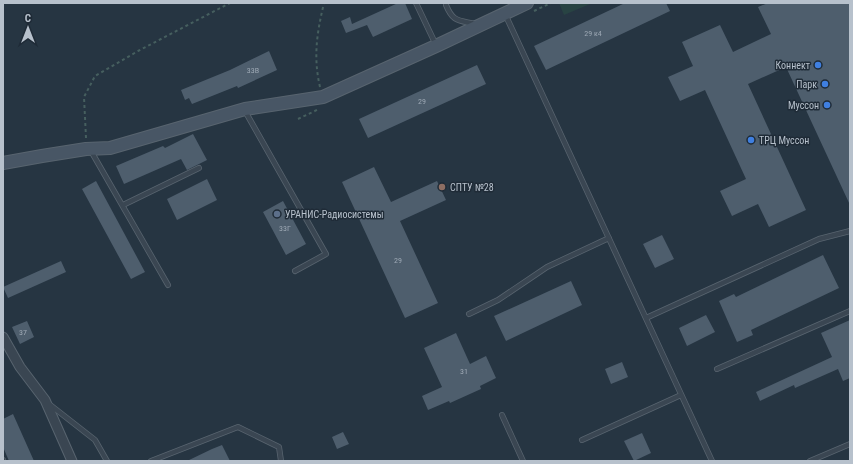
<svg xmlns="http://www.w3.org/2000/svg" width="853" height="464" font-family="'Roboto Condensed',sans-serif">
	<rect width="100%" height="100%" fill="#263542"/>
	<path fill="#284343" d="M559 3H590V4L564 15Z"/>
	<path fill="#4e5e6d" d="M398 3H405L412 19 373 37 367 25 346 33 341 21 350 17 352 24Z
		M625 3H666L670 11 546 70 534 46Z
		M768 3H850V205L786 67 748 84 806 210 769 227 758 204 732 216 720 191 746 179 705 90 680 101 668 77 693 66 682 42 720 25 733 52 771 34 758 7Z
		M269 51 277 70 238 88 237 86 192 104 189 98 185 100 181 90 230 70Z
		M477 65 486 84 368 138 359 119Z
		M193 134 207 160 187 170 181 159 124 184 116 166 163 146 165 148Z
		M374 167 391 202 437 181 446 200 400 221 438 303 405 318 342 182Z
		M207 179 217 200 177 220 167 199Z
		M96 181 145 272 131 279 82 189Z
		M283 201 306 244 286 255 263 212Z
		M662 235 674 259 655 268 643 244Z
		M823 255 839 288 751 330 753 335 737 342 719 301 734 294 736 297Z
		M61 261 66 272 8 298 3 287Z
		M571 281 582 305 506 341 494 316Z
		M706 315 715 332 687 346 679 328Z
		M850 320V378L843 381 838 369 795 388 794 385 760 401 756 392 832 357 821 333Z
		M27 321 34 337 20 344 12 327Z
		M456 333 470 364 486 356 496 378 480 386 481 389 450 403 449 401 428 410 422 396 442 387 424 348Z
		M622 362 628 377 611 384 605 369Z
		M13 414 34 461H9L3 447V419Z
		M343 432 349 444 337 449 332 437Z
		M642 433 651 453 634 461 624 441Z
		M222 445 230 461H187L212 449Z"/>
	<g fill="none" stroke-linecap="round" stroke-linejoin="round">
		<defs>
			<path id="lane" d="M416 3 436 45
				M446 5C453 22 458 20 475 24
				M505 14 712 461
				M245 111 326 254 295 271
				M91 151 168 285
				M123 205 199 168
				M469 314 498 300 547 267 609 238
				M646 318 819 239 850 231
				M717 369 850 311
				M49 404 95 440 107 461
				M502 415 523 461
				M582 440 681 395
				M3 460V461
				M151 461 238 427 279 447 281 461
				M810 461 850 444"/>
			<path id="street" d="M3 337 20 367 45 400 72 461"/>
			<path id="secondary" d="M3 163 42 156 86 149 110 148 245 109 323 97 436 46 527 3"/>
		</defs>
		<use href="#lane" stroke="#58646f" stroke-width="6"/>
		<use href="#street" stroke="#58646f" stroke-width="11"/>
		<use href="#secondary" stroke="#58646f" stroke-width="14"/>
		<path stroke="#465f5f" stroke-width="2" stroke-dasharray="3 3" stroke-linecap="butt" d="M534 11 551 3
			M320 87C313 57 317 32 324 3
			M298 119 319 109
			M86 138 84 97 95 76 138 51 230 3"/>
		<use href="#lane" stroke="#3a4652" stroke-width="4.5"/>
		<use href="#street" stroke="#3a4652" stroke-width="9"/>
		<use href="#secondary" stroke="#485665" stroke-width="12"/>
	</g>
	<g fill="#3f7fe0" stroke="#1f2b37" stroke-width="1.5">
		<circle cx="818" cy="65" r="4"/>
		<circle cx="825" cy="84" r="4"/>
		<circle cx="827" cy="105" r="4"/>
		<circle cx="751" cy="140" r="4"/>
	</g>
	<circle fill="#8d6e63" stroke="#1f2b37" stroke-width="1.5" cx="442" cy="187" r="4"/>
	<circle fill="#5c6f8a" stroke="#1f2b37" stroke-width="1.5" cx="277" cy="214" r="4"/>
	<g text-anchor="middle" stroke-width="3" stroke-linejoin="round" paint-order="stroke">
		<g font-size="8" fill="#9da8b4">
			<text x="593" y="36">29 к4</text>
			<text x="253" y="73">33В</text>
			<text x="422" y="104">29</text>
			<text x="285" y="231">33Г</text>
			<text x="398" y="263">29</text>
			<text x="23" y="335">37</text>
			<text x="464" y="374">31</text>
		</g>
		<g font-size="10" fill="#b7c1cc" stroke="#1f2b37" text-anchor="end">
			<text x="810" y="69">Коннект</text>
			<text x="817" y="88">Парк</text>
			<text x="819" y="109">Муссон</text>
			<text x="759" y="144" text-anchor="start">ТРЦ Муссон</text>
			<text x="450" y="191" text-anchor="start">СПТУ №28</text>
			<text x="285" y="218" text-anchor="start">УРАНИС-Радиосистемы</text>
		</g>
	</g>
	<rect width="853" height="464" fill="none" stroke="#b7c1cc" stroke-width="8"/>
	<g transform="translate(28 28)" stroke="#1f2b37" stroke-width="3" paint-order="stroke">
	<path d="M0-3L7 15L0 10L-7 15Z" fill="#b7c1cc"/>
	<text y="-6" font-size="11" font-weight="bold" text-anchor="middle" fill="#b7c1cc">С</text>
	</g>
</svg>
